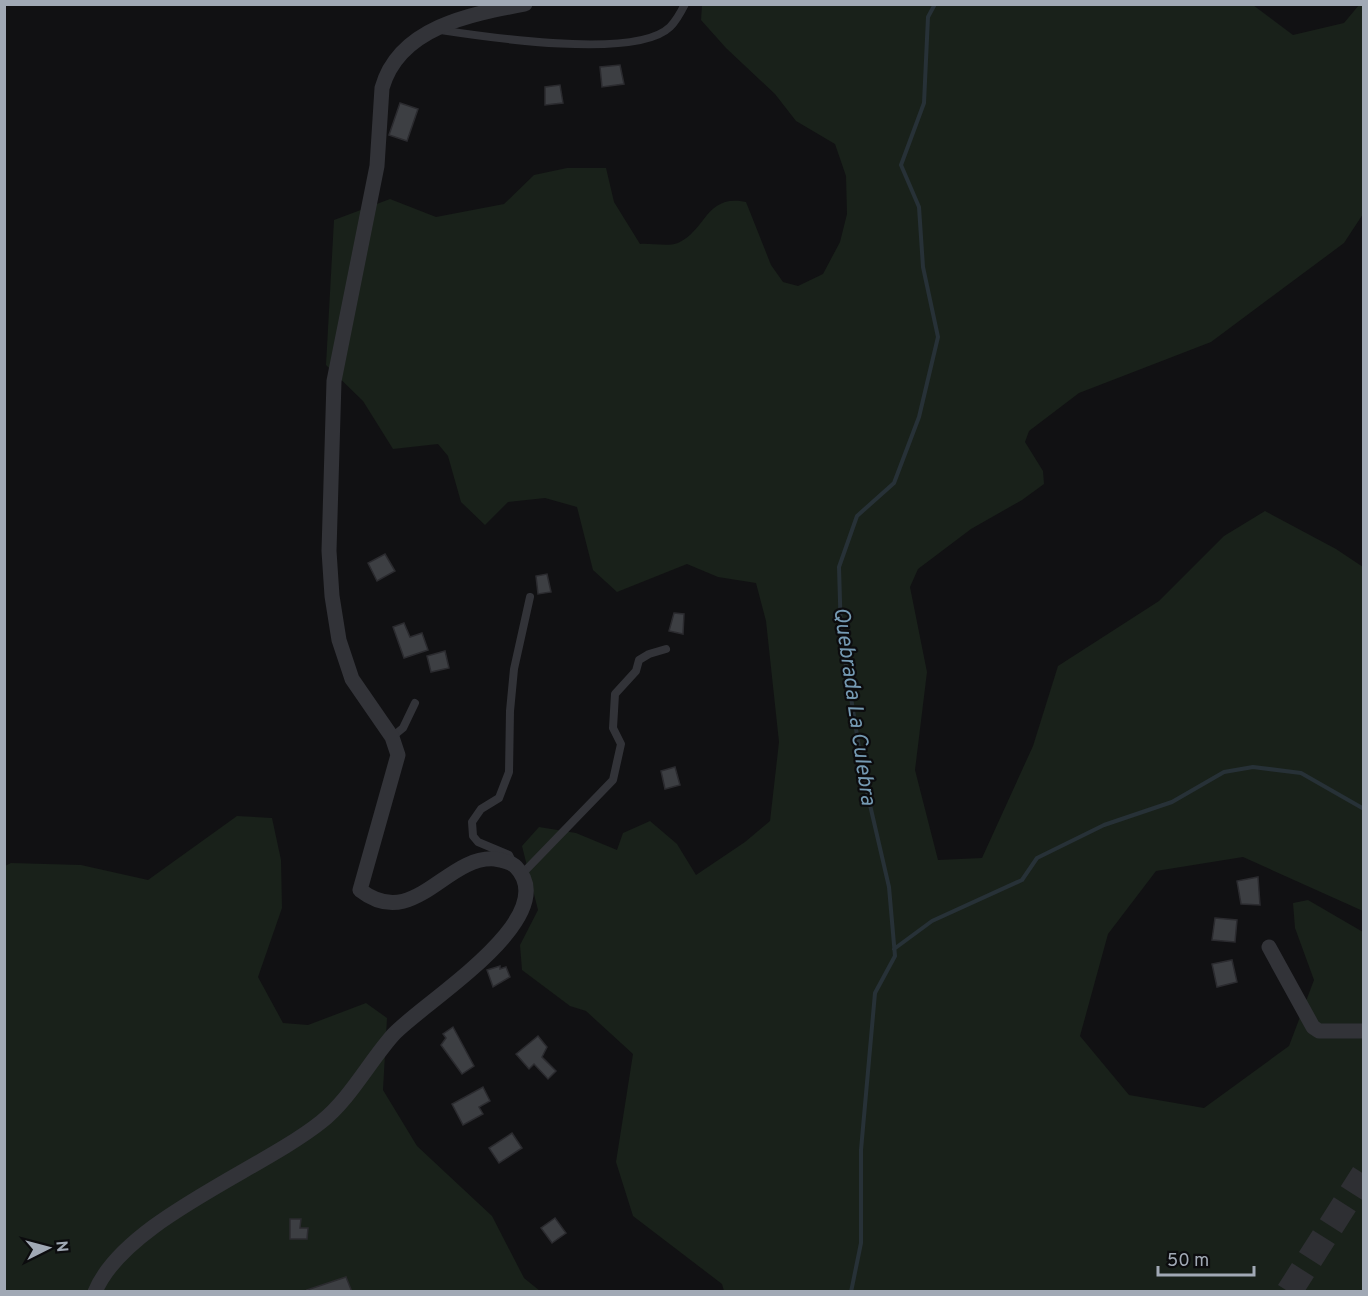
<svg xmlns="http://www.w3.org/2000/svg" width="1368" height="1296" font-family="Overpass,sans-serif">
	<rect width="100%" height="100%" fill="#111113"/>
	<path fill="#19211a" d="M702 5H1253L1293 35 1344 23 1359 5H1363V214L1344 243 1211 342 1079 393 1029 431 1025 442 1043 471 1044 484 1022 500 971 529 918 569 910 587 927 672 915 770 938 860 982 858 1033 746 1058 666 1159 601 1224 536 1265 511 1336 549 1363 567V911L1243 857 1156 871 1108 934 1080 1036 1129 1095 1204 1108 1289 1046 1314 980 1295 928 1293 903 1308 900 1363 932V1291H724L722 1284 633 1216 616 1162 633 1054 586 1011 570 1006 522 970 520 945 538 910 522 846 539 827 576 833 617 850 623 833 650 821 677 844 696 875 745 842 770 821 779 742 766 621 756 583 718 577 687 564 617 592 593 570 577 507 545 498 508 502 485 525 461 502 448 456 438 444 393 449 363 401 326 365 334 220 390 199 436 217 504 204 534 175 567 168H606L614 202 640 244C650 243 668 247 678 243 707 230 705 194 746 202L771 265 783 282 798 286 823 274 840 242 847 214 846 176 835 144 796 121 775 94 726 48 701 20Z
		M237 816 272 818 281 860 282 908 258 977 283 1023 308 1025 366 1003 387 1018 383 1090 417 1146 492 1216 524 1278 540 1291 5 1292V866L11 863 81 865 148 880Z"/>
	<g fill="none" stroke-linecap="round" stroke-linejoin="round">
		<path stroke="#273137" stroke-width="4" d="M894 949 932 921 1022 880 1037 858 1104 825 1172 802 1224 772 1253 767 1301 773 1364 809
			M851 1292 861 1243V1150L875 993 895 956 889 887 864 779 841 635 839 567 857 516 894 483 919 417 938 337 923 267 919 207 901 165 924 103 928 17 935 4"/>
	</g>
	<path fill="#3d3f43" stroke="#2b2b2f" stroke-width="1.5" d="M620 65 624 84 602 87 600 67Z
		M560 85 563 103 545 105V87Z
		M400 103 418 109 407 141 389 135Z
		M385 554 395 571 377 581 368 563Z
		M547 574 551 592 538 594 536 576Z
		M674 613 684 614 683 634 669 631Z
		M404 623 410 637 422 633 428 650 404 658 393 627Z
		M445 651 449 668 431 672 427 656Z
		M675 767 680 785 665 789 661 771Z
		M1258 877 1260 905 1241 904 1237 881Z
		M1215 918 1237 920 1235 942 1212 940Z
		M1232 960 1237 982 1217 987 1212 964Z
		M500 966V969L506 967 510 977 493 987 487 970Z
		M453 1027 474 1066 462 1074 441 1045 446 1038 443 1034Z
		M538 1036 547 1047 542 1057 556 1071 548 1079 534 1064 529 1069 516 1054Z
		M483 1087 490 1101 479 1107 483 1114 463 1125 452 1104Z
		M512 1133 522 1148 499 1163 489 1148Z
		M555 1218 566 1233 552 1243 541 1228Z
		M290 1219H301L300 1228H308L307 1239H290Z
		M346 1277 352 1292H308L307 1290Z"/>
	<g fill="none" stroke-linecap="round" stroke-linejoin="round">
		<path stroke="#2e2f33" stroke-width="26" stroke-dasharray="26 13" stroke-linecap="butt" d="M1289 1292 1364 1174"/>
		<path stroke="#323338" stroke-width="8" d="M440 30C486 37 636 60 670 27 676 21 681 12 685 4
			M392 737 403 728 415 703
			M512 861 509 855 478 842 473 836 472 822 481 809 499 798 509 772 510 711 514 669 530 597
			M522 874 613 780 621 744 613 728 615 694 636 671 639 660 649 654 666 649"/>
		<path stroke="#323338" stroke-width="15" d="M1269 947 1313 1027 1319 1031H1364
			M95 1292C124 1221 261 1170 321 1122 350 1099 369 1062 393 1035 422 1003 565 918 516 867 511 862 502 860 495 859 446 855 414 932 360 890L398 755 392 737 352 679 339 640 332 596 329 551 334 381 377 166 382 88C399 27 471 14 525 4"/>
	</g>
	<g text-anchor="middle" stroke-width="4.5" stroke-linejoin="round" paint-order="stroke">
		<g font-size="22" font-style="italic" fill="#759ab3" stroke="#0c0c0e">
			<text transform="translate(856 706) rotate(82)" y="8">Quebrada La Culebra</text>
		</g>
	</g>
	<rect width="1368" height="1296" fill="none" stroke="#a1a9b5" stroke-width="12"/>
	<g transform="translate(48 1248) rotate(84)" stroke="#0c0c0e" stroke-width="4.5" paint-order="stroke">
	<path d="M0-4.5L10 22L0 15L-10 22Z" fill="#a1a9b5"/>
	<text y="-9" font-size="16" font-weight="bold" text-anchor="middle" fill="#a1a9b5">N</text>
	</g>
	<path d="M1158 1266v9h96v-9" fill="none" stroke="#a1a9b5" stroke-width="3"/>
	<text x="1167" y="1266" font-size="18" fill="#a1a9b5" stroke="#0c0c0e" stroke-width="4.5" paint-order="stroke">50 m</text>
</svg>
